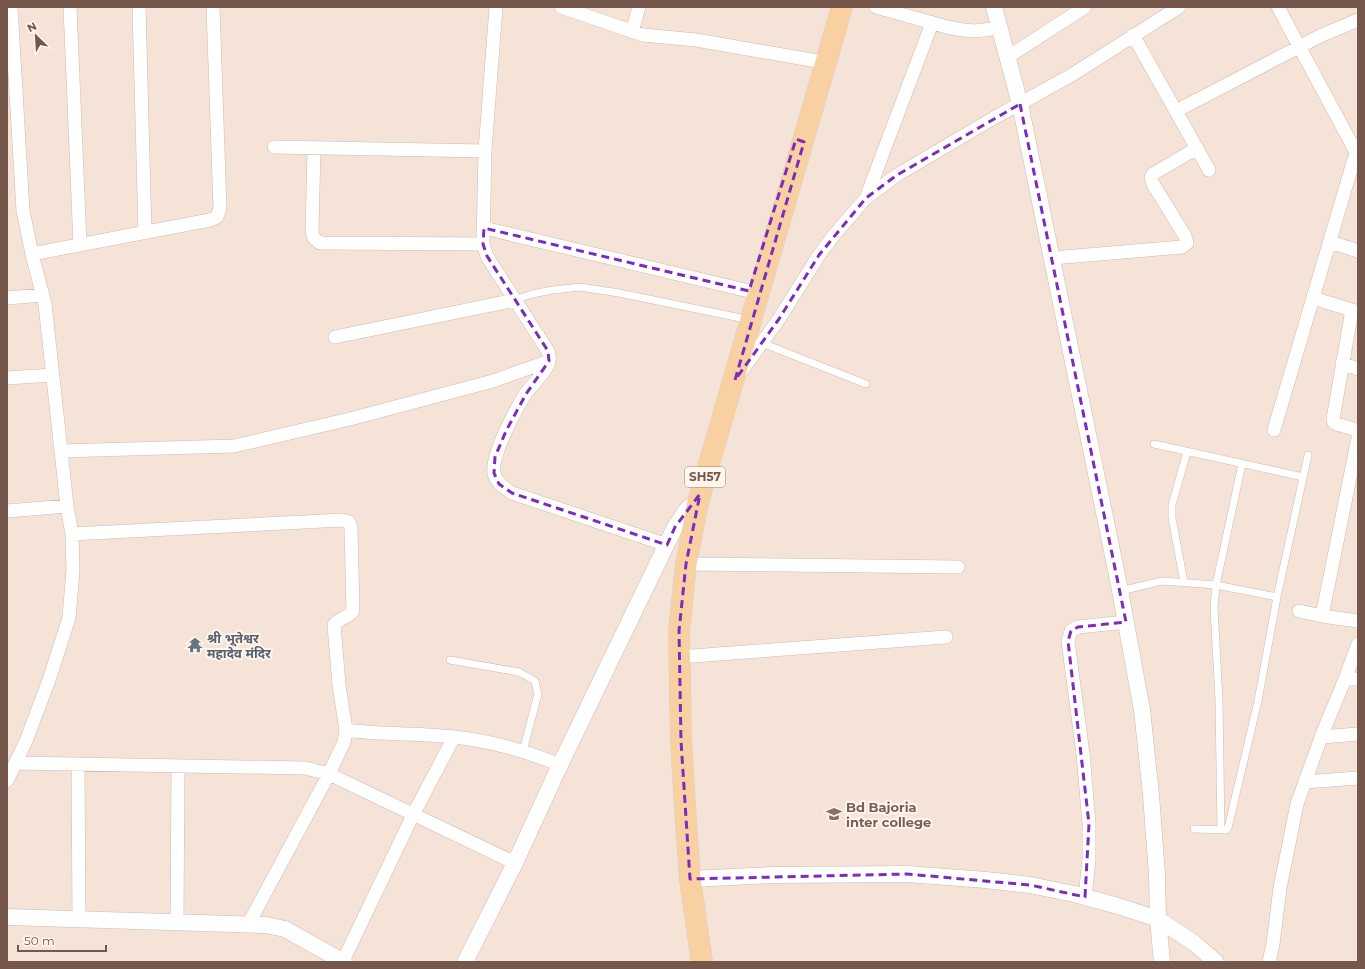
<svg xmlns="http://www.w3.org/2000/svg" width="1365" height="969" font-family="Montserrat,'Noto Sans Devanagari',sans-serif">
	<rect width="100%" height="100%" fill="#fcf2e7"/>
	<path fill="#f4e3d6" d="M7 7H1358V962H7Z"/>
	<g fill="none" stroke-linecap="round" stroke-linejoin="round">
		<defs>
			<path id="service" d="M515 300 532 294 553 290 580 287 619 293 741 318
				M762 343 866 384
				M1154 444 1303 477
				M1184 582 1172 518V505L1187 452
				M1120 591 1162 581 1216 585 1277 597
				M450 660 519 672 535 681 538 694 523 751
				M1194 829 1226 830 1228 828 1258 701 1277 597 1308 455
				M1221 830 1219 700 1214 608 1216 585 1242 464"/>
			<path id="minor" d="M70 7 80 245
				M139 7 145 233
				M496 7 485 151 483 244 487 256 493 266 548 351C549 354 550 358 549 361 548 370 532 385 526 393 516 409 491 455 494 473 496 483 504 487 512 493L667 545
				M561 7 643 35 696 40 817 61
				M876 7 947 27 963 30 975 31 1000 28
				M1278 7 1357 154
				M632 32 639 7
				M1133 35 1209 170
				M1008 57 1085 7
				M1176 111 1320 36 1358 20
				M274 147 485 151
				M314 148 312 232 314 238 320 243 483 244
				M866 198 932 23
				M484 228 749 291
				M1330 242 1358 251
				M32 254 210 220 217 217 220 208 213 7
				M1052 258 1182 247 1187 243 1185 236 1153 184 1151 178 1153 174 1197 148
				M7 298 43 295
				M1313 298 1358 312
				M1352 310 1333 419 1334 423C1342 427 1351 426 1358 432
				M335 337 515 300
				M1342 363 1358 369
				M741 372 779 319 819 255 834 235 866 198 897 175 992 119 1070 76 1179 7
				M7 378 52 375
				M1274 430 1354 159 1358 153
				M61 451 234 446 350 419 493 381 549 361
				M7 511 67 506
				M72 534 343 520 349 522 351 528 353 611C348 618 339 618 334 625L339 685 346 730 344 742 329 774 248 925
				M686 564 958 567
				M1299 611 1322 616 1358 621
				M1322 616 1358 438
				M679 657 946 637
				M1345 679 1358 644
				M346 730C382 735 418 733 454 737 491 741 526 751 560 765
				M1321 737 1358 734
				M15 763 305 768 329 774 515 863
				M78 764 79 919
				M7 781 26 741 49 680 69 618 73 570 72 534 67 506 45 304 32 254 23 211 11 7
				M1305 782 1358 778
				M1085 897 1089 860V824L1083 754 1068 641 1071 631 1078 627 1126 622
				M177 922 178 766
				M343 961 413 815 454 737
				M1269 962 1273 944 1280 888 1297 804 1323 732 1345 679H1358"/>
			<path id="tertiary" d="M994 7 1020 104 1119 585 1142 710 1151 795 1157 875 1158 919 1162 962
				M690 879 774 875 907 874 986 880 1030 885 1074 894 1118 906 1158 919 1194 943 1216 962
				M7 917 266 925 285 929 344 962
				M465 962 515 863 560 765 675 527 688 508 698 502"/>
			<path id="primary" d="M702 962 690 879 686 823 681 741 679 631 686 564 698 502 711 457 842 7"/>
		</defs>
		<use href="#service" stroke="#d0bbb0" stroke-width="8"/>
		<use href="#minor" stroke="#d0bbb0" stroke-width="14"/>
		<use href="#tertiary" stroke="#d0bbb0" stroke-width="17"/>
		<use href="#primary" stroke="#d9d0cd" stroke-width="22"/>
		<use href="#service" stroke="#fff" stroke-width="7"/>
		<use href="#minor" stroke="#fff" stroke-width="13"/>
		<use href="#tertiary" stroke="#fff" stroke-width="16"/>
		<use href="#primary" stroke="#f9d0a1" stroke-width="21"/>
	</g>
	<path fill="none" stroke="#7b2cbf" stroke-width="3" stroke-dasharray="8 5" stroke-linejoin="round" d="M1020 104 1126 622 1078 627 1071 631 1068 641 1089 824 1085 897 1030 885 907 874 690 879 681 741 679 631 686 564 700 494 675 527 667 545 512 493 499 484 494 473 495 457 506 431 526 394 549 361 548 351 487 256 483 244 484 228 749 291 796 139 804 142 735 380 779 319 819 255 866 198 897 175Z"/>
	<defs>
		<symbol id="temple-bare" viewBox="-9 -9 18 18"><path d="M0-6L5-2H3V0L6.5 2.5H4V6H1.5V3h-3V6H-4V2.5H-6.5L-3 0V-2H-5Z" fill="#6b7280" stroke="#fff6ee" stroke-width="2.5" paint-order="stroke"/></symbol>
		<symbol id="school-bare" viewBox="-9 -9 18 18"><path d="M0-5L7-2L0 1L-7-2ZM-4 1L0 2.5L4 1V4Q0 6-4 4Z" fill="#8d6e63" stroke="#fff6ee" stroke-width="2.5" paint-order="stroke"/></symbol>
	</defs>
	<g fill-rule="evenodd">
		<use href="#temple-bare" x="184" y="634" width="22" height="22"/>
		<use href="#school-bare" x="823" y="803" width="22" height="22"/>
	</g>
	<g text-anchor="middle" stroke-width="4" stroke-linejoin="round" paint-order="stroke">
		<rect fill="#fff6ee" stroke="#9f877d" stroke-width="1" x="685" y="467" width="40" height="20" rx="3"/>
		<g font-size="12" font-weight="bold" fill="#76574c">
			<text x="705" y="481">SH57</text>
		</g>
		<g font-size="13" font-weight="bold" fill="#5b616d" stroke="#fff6ee" text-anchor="start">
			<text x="207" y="643">श्री भूतेश्वर<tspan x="207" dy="15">महादेव मंदिर</tspan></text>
		</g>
		<g font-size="13" font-weight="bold" fill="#785e54" stroke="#fff6ee" text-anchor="start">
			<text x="846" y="812">Bd Bajoria<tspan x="846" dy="15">inter college</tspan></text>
		</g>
	</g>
	<rect width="1365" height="969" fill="none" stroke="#76574c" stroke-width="16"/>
	<g transform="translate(36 36) rotate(335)" stroke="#fff6ee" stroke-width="3" paint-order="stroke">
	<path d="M0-3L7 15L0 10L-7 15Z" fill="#76574c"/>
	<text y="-6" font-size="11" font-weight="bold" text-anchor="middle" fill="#76574c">N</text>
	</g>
	<path d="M18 945v6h88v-6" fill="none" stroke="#76574c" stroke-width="2"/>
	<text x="24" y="945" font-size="12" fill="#76574c" stroke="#fff6ee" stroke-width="3" paint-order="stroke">50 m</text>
</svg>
